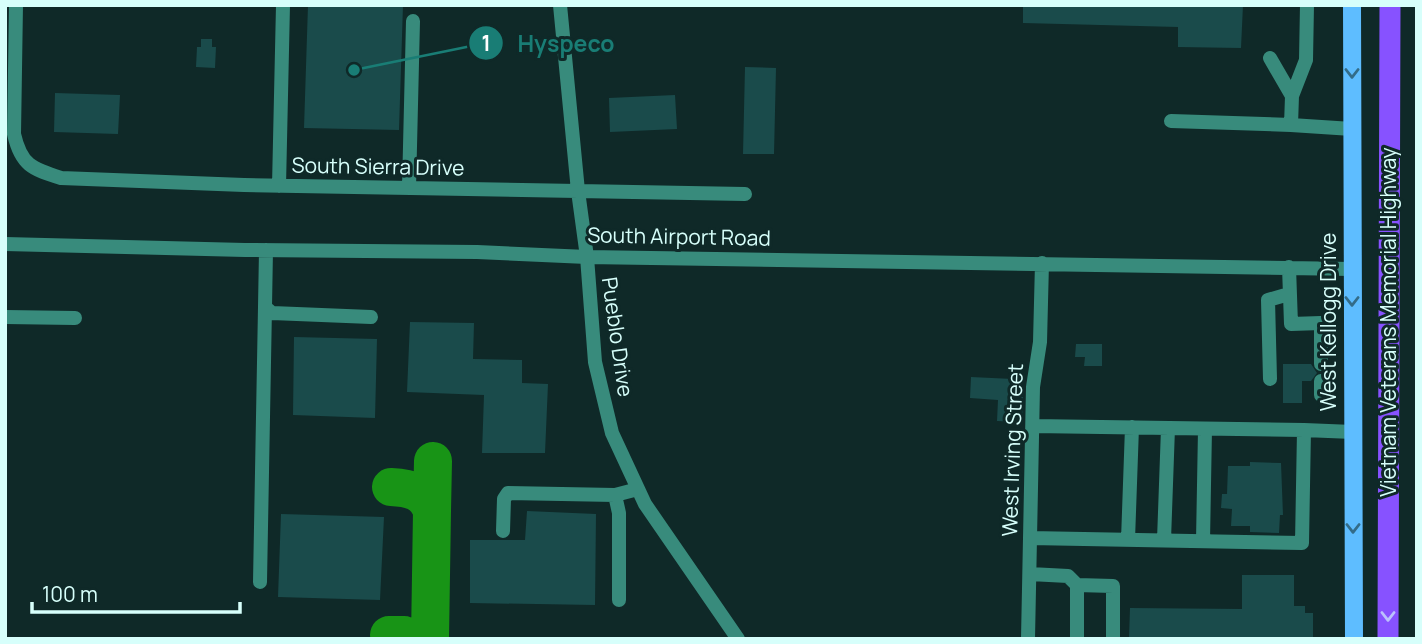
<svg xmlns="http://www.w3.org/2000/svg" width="1422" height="644" font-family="Manrope,sans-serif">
	<rect width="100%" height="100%" fill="#0f2928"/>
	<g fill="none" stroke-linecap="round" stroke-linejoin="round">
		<path stroke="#189416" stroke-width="38" d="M391 487C410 488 425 491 432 511L433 461
			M389 635H404
			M430 639 432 511"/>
	</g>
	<path fill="#1a4b4b" d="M308 5H403L399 130 304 128Z
		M1023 5H1243L1241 48 1178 47V27L1023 23Z
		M201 39H212V47H216L215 68 196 67 197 47H201Z
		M745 67 776 68 774 154H743Z
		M55 93 120 95 118 134 54 132Z
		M675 95 677 129 610 132 609 98Z
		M410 322 474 323 473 359 522 360V383L548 384 545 453H482L484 395 407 392Z
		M294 337 377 339 375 418 293 415Z
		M1076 344H1102V366H1084L1085 357H1075Z
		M1283 364H1311L1317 373 1311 381H1302V403H1283Z
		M1331 364H1336V381H1331L1325 373Z
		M971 377 1013 379 1012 396 1023 397 1022 422 997 421 998 400 970 398Z
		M1250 462 1281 463 1283 515H1280L1279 533 1250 532V526H1231L1232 509 1221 508 1222 494H1227L1228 466H1250Z
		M527 511 596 514 595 605 470 603V540H525Z
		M281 514 384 517 380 600 278 597Z
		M1242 575H1294V606H1305V613H1313V639H1129L1130 608 1242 609Z"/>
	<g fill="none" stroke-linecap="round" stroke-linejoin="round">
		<path stroke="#388b7c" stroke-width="14" d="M16 5 14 134C21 165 32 169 61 178L244 185 745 194
			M560 5 578 191 587 257 595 362 612 433 645 504 738 639
			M1270 58 1292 96
			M1171 121 1291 125 1352 129
			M1291 125 1292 96 1306 60 1307 5
			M279 186 283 5
			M409 188 413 21
			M5 244 245 250 477 252 587 257 1352 269
			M266 250 265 307 272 313 371 317
			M1289 267 1291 324 1321 323V364
			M5 317 75 318
			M1270 379 1268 300 1289 294
			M1321 395V381
			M1033 426 1304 430
			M615 495 619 513V600
			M503 531 504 499 508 493 615 495 638 489
			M1030 538 1302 543 1304 430 1353 432
			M1128 540 1132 427
			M1164 540 1168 428
			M1203 541 1205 429
			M1030 574 1068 576 1077 585V639
			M260 582 265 307
			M1077 585 1113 586V639
			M1028 639 1033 387 1040 342 1042 263"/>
		<path stroke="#5ebdff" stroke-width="18" d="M1352 5 1354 639"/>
		<path stroke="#8752ff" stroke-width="21" d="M1388 639 1390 5"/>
	</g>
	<defs><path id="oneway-chevron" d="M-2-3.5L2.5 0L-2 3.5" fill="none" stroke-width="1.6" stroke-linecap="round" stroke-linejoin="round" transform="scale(1.75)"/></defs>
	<g stroke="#336c89">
		<use href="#oneway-chevron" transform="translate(1352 73) rotate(90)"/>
		<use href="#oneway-chevron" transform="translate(1352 301) rotate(90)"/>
		<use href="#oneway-chevron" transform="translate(1353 528) rotate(90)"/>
	</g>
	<use stroke="#bbc2fc" href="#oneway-chevron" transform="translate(1388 616) rotate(90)"/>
	<g text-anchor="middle" stroke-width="6" stroke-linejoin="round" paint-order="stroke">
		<g font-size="21" fill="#d7fffb" stroke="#0f2928">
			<text transform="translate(378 167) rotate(1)" y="7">South Sierra Drive</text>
			<text transform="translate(679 237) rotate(1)" y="7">South Airport Road</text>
			<text transform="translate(1329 322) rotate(-90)" y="7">West Kellogg Drive</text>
			<text transform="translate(1389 322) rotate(-90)" y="7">Vietnam Veterans Memorial Highway</text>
			<text transform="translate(617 337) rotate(82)" y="7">Pueblo Drive</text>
			<text transform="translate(1013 450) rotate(-88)" y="7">West Irving Street</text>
		</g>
	</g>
	<path fill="none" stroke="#197d75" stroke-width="2.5" d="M354 70L486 43"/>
	<g fill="#197d75" stroke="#0f2928" stroke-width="2.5">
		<circle cx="354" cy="70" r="7"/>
		<circle cx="486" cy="43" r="18"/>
	</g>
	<g font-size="21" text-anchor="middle" font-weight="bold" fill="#fff">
		<text x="486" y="51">1</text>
	</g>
	<g font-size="23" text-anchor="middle" font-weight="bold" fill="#197d75" stroke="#0f2928" stroke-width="6" stroke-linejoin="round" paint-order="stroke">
		<text x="566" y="52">Hyspeco</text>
	</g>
	<rect width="1422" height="644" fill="none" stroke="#d7fffb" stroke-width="14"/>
	<path d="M32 602v10h208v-10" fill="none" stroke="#d7fffb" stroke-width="3.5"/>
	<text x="42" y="602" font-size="21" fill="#d7fffb" stroke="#0f2928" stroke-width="5" paint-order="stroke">100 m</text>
</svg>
